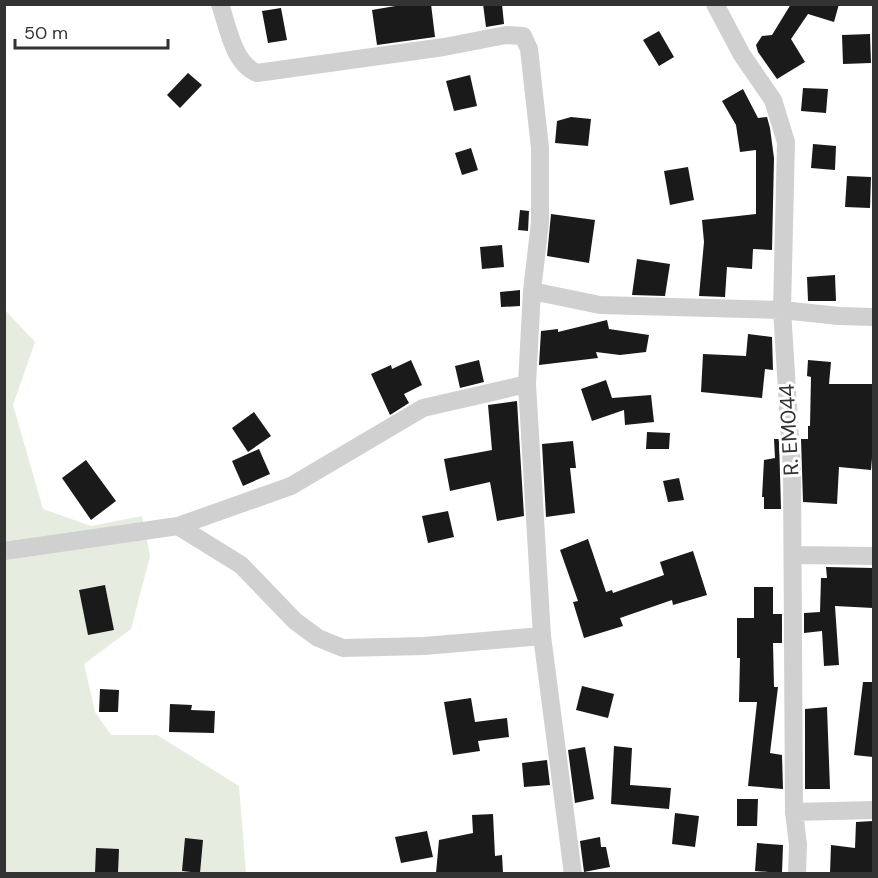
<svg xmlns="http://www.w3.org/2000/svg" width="878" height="878" font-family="'DM Sans',sans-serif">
	<rect width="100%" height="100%" fill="#fff"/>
	<path fill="#e6ecdf" d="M4 309 35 342 13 405 43 509 91 526 142 516 150 556 131 629 84 664 95 712 111 735H157L239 786 246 873H5Z"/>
	<path fill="#1a1a1a" d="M407 4H431L435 37 377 45 372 10Z
		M483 4H502L504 24 486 27Z
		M791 4H839L834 22 808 14 791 39 805 62 777 79 758 52 756 45 762 36 772 35Z
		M281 8 287 40 268 43 262 11Z
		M659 31 674 57 659 66 643 40Z
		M870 34 871 63 843 64 842 35Z
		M188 73 202 85 180 108 167 95Z
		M470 75 477 106 454 111 446 81Z
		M803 88 828 89 826 113 801 111Z
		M743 89 758 118 767 117 770 128 774 158 772 250 753 249 752 269 727 267 725 297 699 296 704 242 702 220 756 214V150L740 152 736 125 722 101Z
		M571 117 591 119 588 146 555 143 557 121Z
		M813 144 836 146 835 170 811 168Z
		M471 148 478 170 462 175 455 153Z
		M688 167 694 200 670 205 664 171Z
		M847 176 871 177 870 208 845 207Z
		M520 210 529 211 528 231 518 230Z
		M551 214 595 220 589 263 547 256Z
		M502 245 504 267 482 269 480 247Z
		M637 259 670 264 665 296 632 295Z
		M835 275 836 301H808L807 277Z
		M520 290V306L501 307 500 292Z
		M607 320 609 329 649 335 646 352 620 355 596 352 598 358 539 365 541 331 558 329V332Z
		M748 334 772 337 773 370 765 369 762 398 701 392 703 354 746 356Z
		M411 360 422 385 404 394 409 403 390 415 371 374 391 365 392 369Z
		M479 360 484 382 460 388 455 366Z
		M808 360 831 362 829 384H873V446L871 470 839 467 837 504 803 502 801 439H808V426H810L811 377 807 376Z
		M606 380 612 398 651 395 654 422 625 425 624 410 592 421 581 389Z
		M517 401 524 516 497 521 490 482 450 491 444 459 492 450 488 405Z
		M254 412 271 436 248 452 232 428Z
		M647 432 670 433 669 449H646Z
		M774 439H779L781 509H764V497H762L764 460 775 458Z
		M573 441 576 468H570L575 513 546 517 542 444Z
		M259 449 270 474 243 486 232 461Z
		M86 460 116 501 91 520 62 478Z
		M679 478 684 500 668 502 663 481Z
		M448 511 454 537 428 543 422 516Z
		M588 539 606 592 612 590 613 593 664 575 660 562 693 551 707 595 673 605 672 600 620 618 623 626 584 638 573 602 578 601 560 550Z
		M826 567 873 568V608L835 606 839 665 824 666 822 631 804 633V613L820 612 821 578H827Z
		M105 585 114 630 88 635 79 590Z
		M754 587H773V614H782V643H773L774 687H778L770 753 782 755 783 789 748 786 757 702H739L740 658H737V618H754Z
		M863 682H873V757L854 755Z
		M582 686 614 694 608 718 576 710Z
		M100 689 119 690 118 712H99Z
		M471 698 475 722 507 718 509 737 478 741 480 751 453 755 444 702Z
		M170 704 192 705 191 710 215 711 214 733 169 732Z
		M827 707 830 789H805V709Z
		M614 746 632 748 630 785 671 788 669 809 611 804Z
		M585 747 594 799 575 803 568 750Z
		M547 760 550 785 524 787 522 763Z
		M737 799H758L757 826H737Z
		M675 813 699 816 695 847 672 844Z
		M493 814 495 856 502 855 503 873H436L439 840 473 833 472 815Z
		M873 821V873H830L831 845 855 848 856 822Z
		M427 831 433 857 401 863 395 837Z
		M600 837 601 847H606L610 867 584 872 580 841Z
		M185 838 203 840 200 873 182 871Z
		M757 843 783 845 782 873 755 871Z
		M96 848 119 849 118 873H95Z"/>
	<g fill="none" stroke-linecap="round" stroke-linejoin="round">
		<path stroke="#d0d0d0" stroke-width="18" d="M220 4C228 27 233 63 257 73L444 47 506 35 523 36 529 49 540 148V222L532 291 527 384 542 636 573 874
			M715 4 742 55 773 100 786 142 782 310 792 470 794 812 798 845 797 874
			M532 291 600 305 782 310 839 316 874 317
			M178 526 241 565 295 621 318 638 343 648 424 646 542 636
			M4 551 178 526 291 486 423 408 527 384
			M793 555 874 556
			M794 812 874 810"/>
	</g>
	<g text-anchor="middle" stroke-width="6" stroke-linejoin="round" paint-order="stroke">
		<g font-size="21" fill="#333" stroke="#fff">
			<text transform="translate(789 430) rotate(-93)" y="7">R. EM044</text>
		</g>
	</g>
	<rect width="878" height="878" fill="none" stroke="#333333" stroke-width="12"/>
	<path d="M15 39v9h153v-9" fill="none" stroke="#333333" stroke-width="3"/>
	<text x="24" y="39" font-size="18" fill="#333333" stroke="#ffffff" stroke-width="4.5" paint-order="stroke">50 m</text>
</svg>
